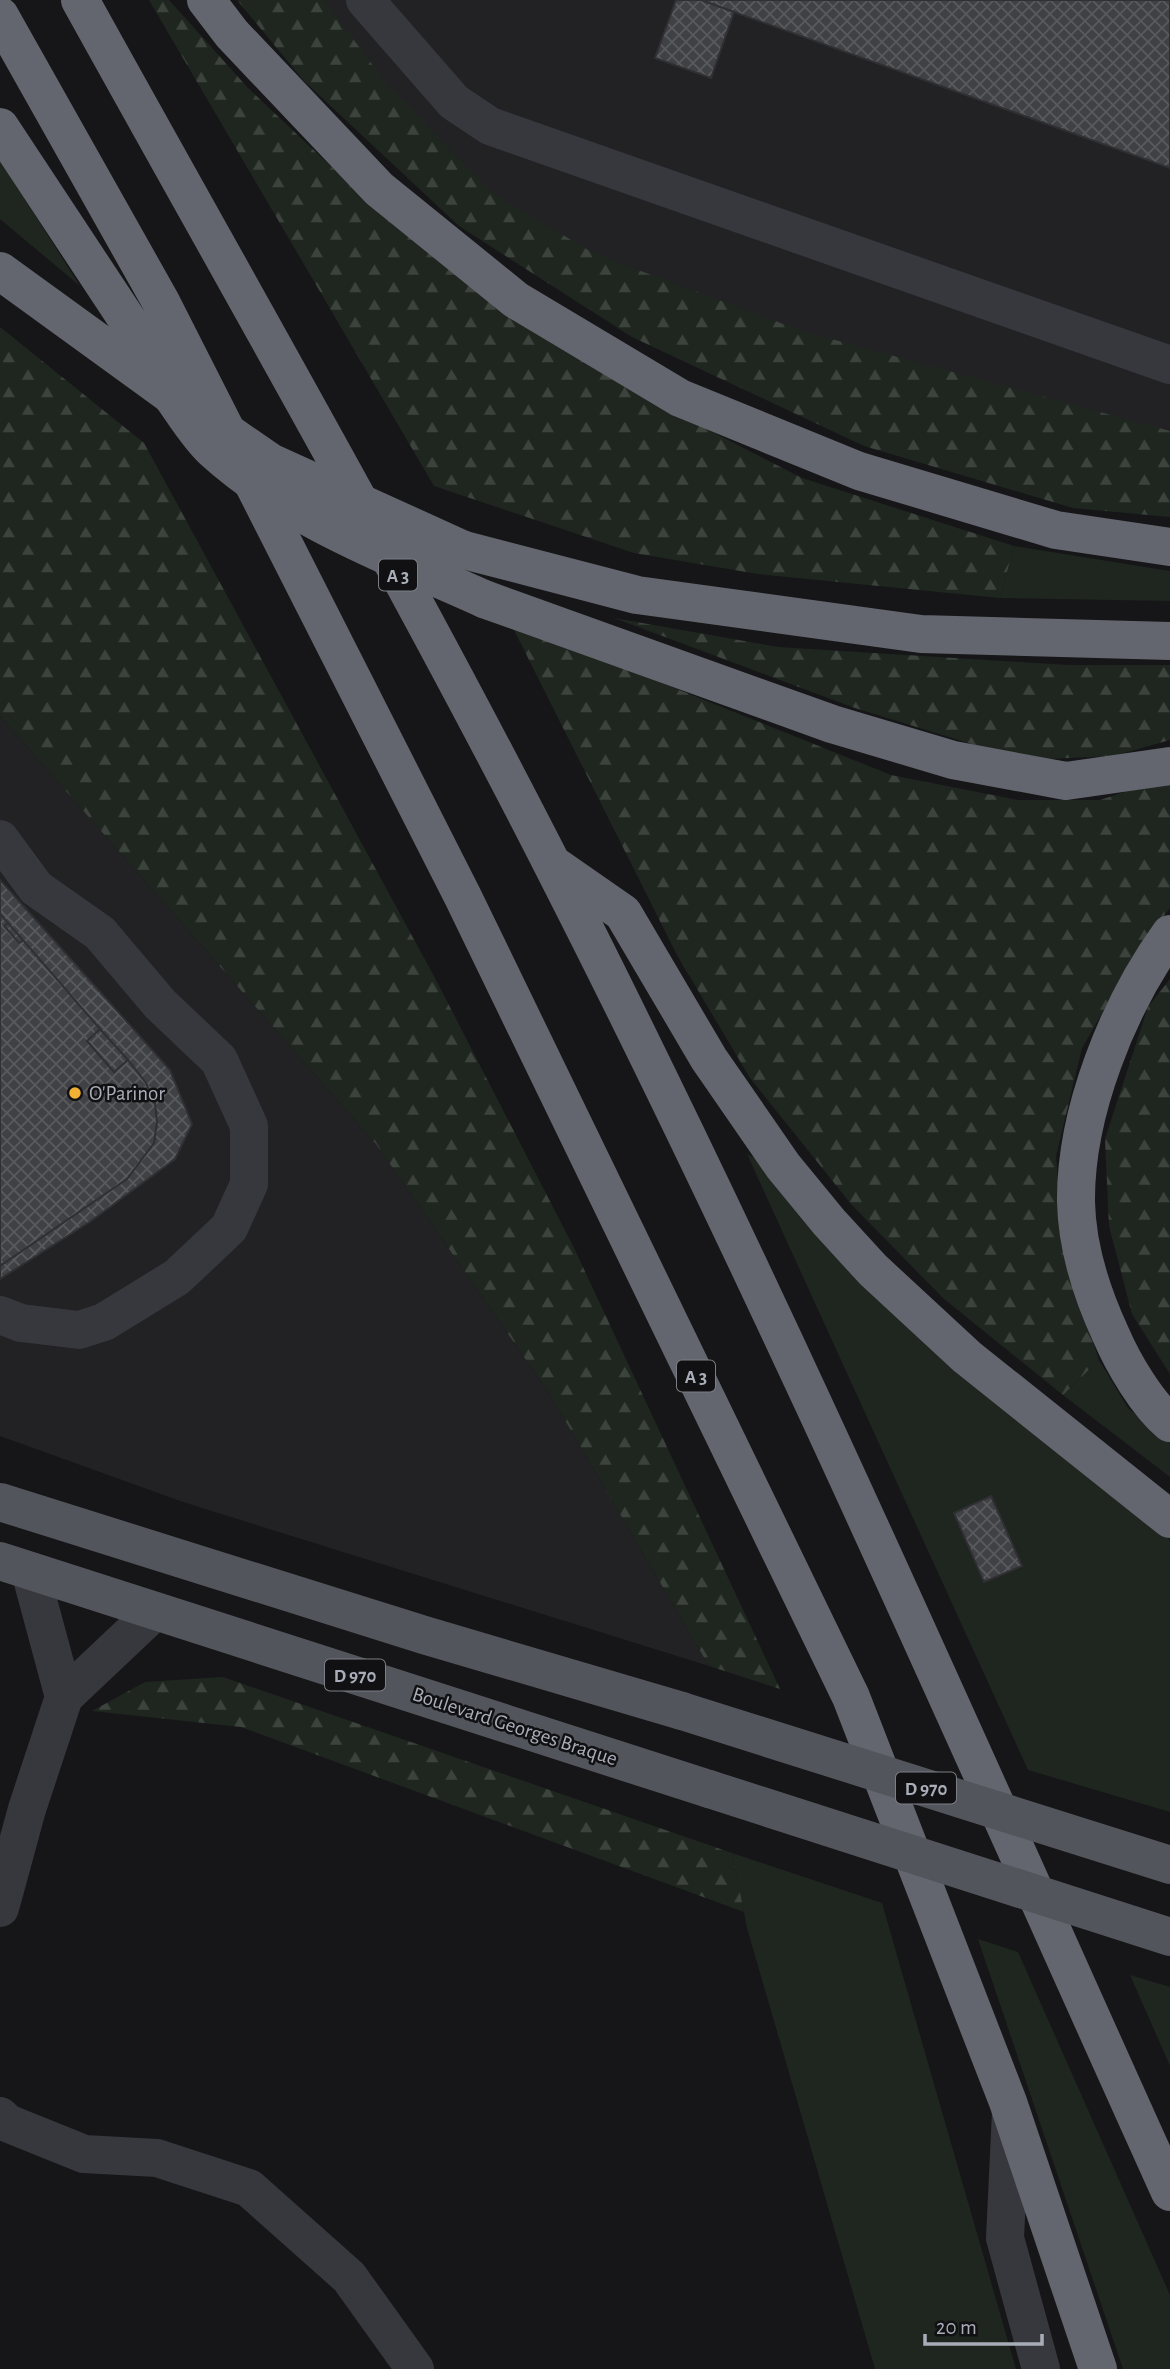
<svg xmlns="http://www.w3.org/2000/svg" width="1170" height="2369" font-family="'Alegreya Sans',sans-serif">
	<defs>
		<pattern id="forest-firs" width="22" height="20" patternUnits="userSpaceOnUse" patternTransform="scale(1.75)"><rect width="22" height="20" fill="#1e261f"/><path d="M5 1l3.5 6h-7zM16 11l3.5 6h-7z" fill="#3c433d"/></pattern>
		<pattern id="building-cross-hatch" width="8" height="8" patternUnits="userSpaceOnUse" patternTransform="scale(1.75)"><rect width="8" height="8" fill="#404145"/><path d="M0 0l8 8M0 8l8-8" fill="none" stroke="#595a5e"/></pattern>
	</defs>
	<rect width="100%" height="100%" fill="#161618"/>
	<path fill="#222225" d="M261 0H1170V507L774 397 431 174Z
		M0 716 376 1144 549 1393 709 1666 183 1502 0 1436Z"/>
	<path fill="#1e261f" d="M0 160 80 286 0 219Z
		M1014 546 1170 571V601L1000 598Z
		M747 1154 765 1163 1034 1431 1170 1540V1812L1028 1770Z
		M1099 1360 1128 1408 1170 1442V1477L1063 1395Z
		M732 1853 882 1903 1016 2369H875L747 1928Z
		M978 1939 1018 1952 1170 2295V2369H1123Z
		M1130 1975 1170 1987V2066Z"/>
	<path fill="url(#forest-firs)" d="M149 0H169L248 88 376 209 625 387 802 478 1014 546 1000 598 758 574 634 553 434 486Z
		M237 0H324L386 83 493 194 595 254 802 331 1170 431V517L1073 508 864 446 632 337 459 226 304 81Z
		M0 327 144 443 436 980 574 1248 780 1689 709 1666 549 1393 376 1144 0 716Z
		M614 618 778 647 1068 665H1170V740L1113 756 1024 760 855 708Z
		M510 622 891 775 1018 800H1100L1170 777V908L1143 942 1082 1048 1056 1156 1064 1257 1099 1360 1063 1395 943 1298 851 1204 750 1078 677 955Z
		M1170 979V1374L1132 1314 1109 1226 1105 1139 1148 1007Z
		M223 1677 732 1853 744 1912 241 1727 92 1711 145 1682Z"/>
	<path fill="url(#building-cross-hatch)" stroke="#303034" stroke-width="2" d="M676 0H701L734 12 711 78 655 58Z
		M701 0H1170V168L734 12Z
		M0 880 170 1070 192 1124 175 1159 91 1221 0 1279Z
		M0 914 8 923 4 926 19 943 23 940 100 1029 87 1041 114 1072 128 1060 146 1083 155 1103 157 1122 154 1143 127 1179 0 1266Z
		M8 923 23 940 19 943 4 926Z
		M100 1029 128 1060 114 1072 87 1041Z
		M991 1496 1022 1566 984 1582 954 1513Z"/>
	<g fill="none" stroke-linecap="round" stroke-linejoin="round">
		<path stroke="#37383d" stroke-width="38" d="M365 0 454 102 490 126 1170 365
			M0 839 36 888 100 933 160 1004 219 1060 249 1126V1184L229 1228 177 1277 104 1322 79 1330 21 1323 0 1315
			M30 1571 64 1697
			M0 1908 27 1809 64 1697 155 1611
			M1011 2112 1005 2238 1041 2369
			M0 2116 7 2123 84 2154 157 2158 249 2188 349 2277 415 2369"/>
		<path stroke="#53555c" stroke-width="38" d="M0 1502 424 1635 682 1711
			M0 1561 709 1789"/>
		<path stroke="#63666e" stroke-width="38" d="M80 0C239 287 403 572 552 864 774 1299 969 1747 1170 2192
			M206 0 232 34 379 189 516 300 680 398 859 471 1056 530 1170 547
			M0 16 161 302 463 897 851 1697 1008 2102 1098 2369
			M0 127 134 330 192 390
			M0 271 171 395
			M464 550 637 595 921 634 1170 641
			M484 599 832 724 953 760 1066 781 1170 766
			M554 865 623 913 709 1059 783 1166 829 1222 873 1270 967 1357 1170 1519
			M1170 934C1118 1006 1075 1113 1076 1202 1077 1248 1092 1294 1111 1335 1123 1363 1147 1404 1170 1423"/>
		<path stroke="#53555c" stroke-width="38" d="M682 1711 1170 1865
			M709 1789 1170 1937"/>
		<path stroke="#63666e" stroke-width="38" d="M171 395C184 413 197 435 213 450 290 520 391 557 484 599
			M228 433 270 462 464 550"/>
	</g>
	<circle fill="#f2b134" stroke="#111113" stroke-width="2.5" cx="75" cy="1093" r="7"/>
	<g text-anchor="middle" stroke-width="5" stroke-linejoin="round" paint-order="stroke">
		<g fill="#111113" stroke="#7b7e86" stroke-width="2">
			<rect x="379" y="559.5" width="38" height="31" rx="5"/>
			<rect x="677" y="1360.5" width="38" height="31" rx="5"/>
			<rect x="325" y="1659.5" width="60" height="31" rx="5"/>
			<rect x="896" y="1772.5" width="60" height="31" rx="5"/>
		</g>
		<g font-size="19" font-weight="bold" fill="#a8adb8">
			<text x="398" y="582">A 3</text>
			<text x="696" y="1383">A 3</text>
			<text x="355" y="1682">D 970</text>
			<text x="926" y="1795">D 970</text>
		</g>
		<g font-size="21" fill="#a8adb8" stroke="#111113" text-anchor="start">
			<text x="89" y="1100">O'Parinor</text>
		</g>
		<g font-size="21" fill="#a8adb8" stroke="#111113">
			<text transform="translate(515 1726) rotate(18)" y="7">Boulevard Georges Braque</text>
		</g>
	</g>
	<path d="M925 2334v10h117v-10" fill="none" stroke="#a8adb8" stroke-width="3.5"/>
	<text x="936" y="2334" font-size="21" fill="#a8adb8" stroke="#111113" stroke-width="5" paint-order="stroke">20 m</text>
</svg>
